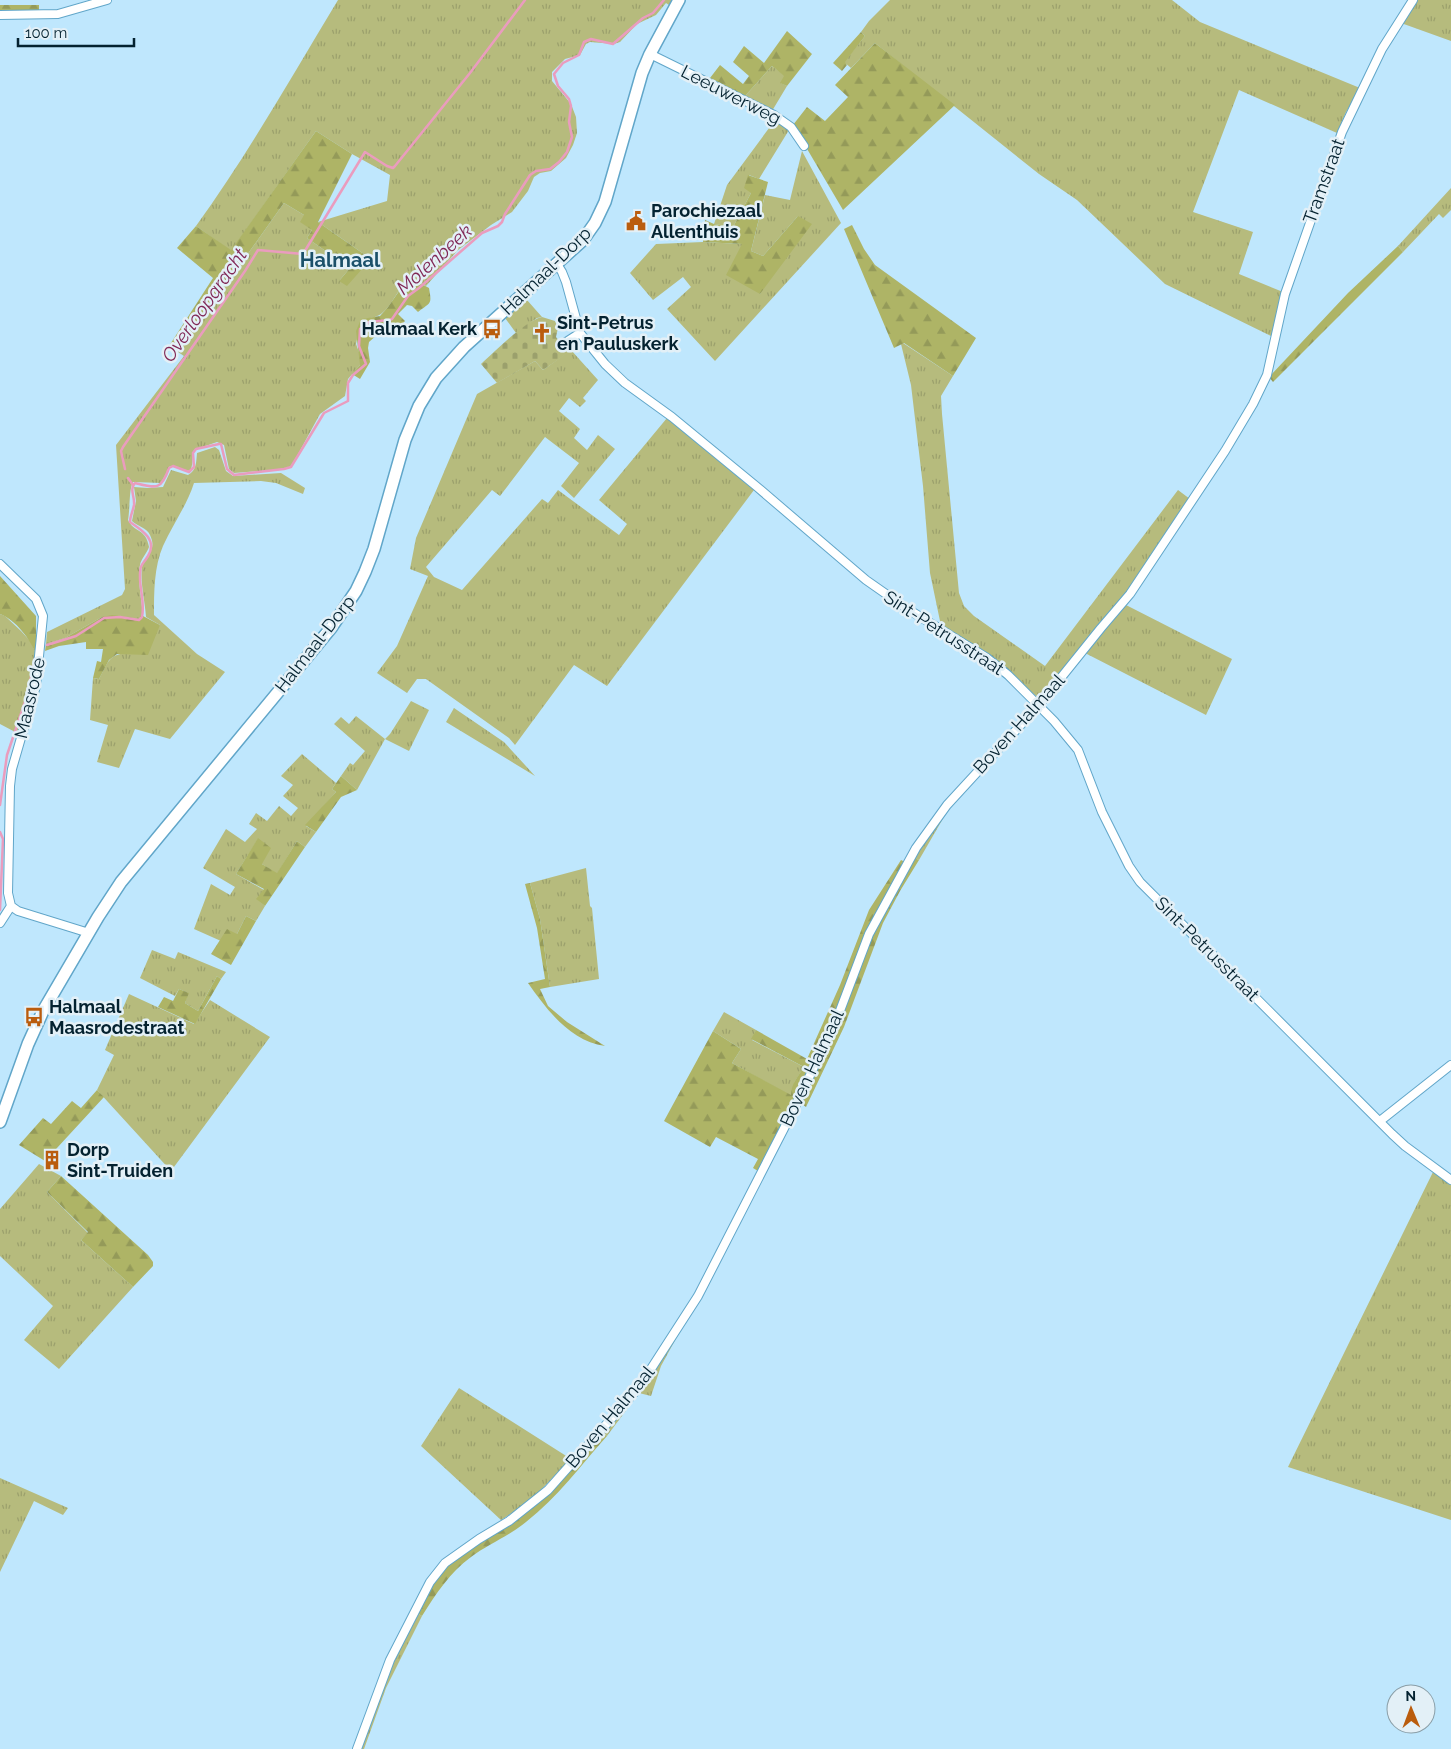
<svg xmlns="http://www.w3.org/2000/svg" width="1451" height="1749" font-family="Raleway,sans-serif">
	<defs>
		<pattern id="grass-tufts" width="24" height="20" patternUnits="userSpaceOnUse" patternTransform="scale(1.25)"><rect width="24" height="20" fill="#b6bb7d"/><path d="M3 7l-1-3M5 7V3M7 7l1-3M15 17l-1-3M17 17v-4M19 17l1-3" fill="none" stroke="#9ba06c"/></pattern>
		<pattern id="forest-firs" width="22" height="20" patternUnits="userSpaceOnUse" patternTransform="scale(1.25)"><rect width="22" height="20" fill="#aeb466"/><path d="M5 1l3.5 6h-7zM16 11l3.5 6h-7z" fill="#949a59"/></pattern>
		<pattern id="cemetery-stones" width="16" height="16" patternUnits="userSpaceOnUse" patternTransform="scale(1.25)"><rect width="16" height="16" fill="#b6bb7d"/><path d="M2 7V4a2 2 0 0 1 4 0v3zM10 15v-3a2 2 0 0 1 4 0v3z" fill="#9ba06c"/></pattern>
	</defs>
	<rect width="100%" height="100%" fill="#bfe7fd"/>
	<path fill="url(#grass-tufts)" d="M338 0H673L669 5 666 3 656 15 637 24 620 42 614 44 590 42 586 44 580 55 565 59 552 72V81L571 104 576 117 577 133 573 145 566 158 551 171 540 173 534 177 528 191 512 212 491 225 458 250 426 286 416 281C395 285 396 303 381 314 376 318 367 318 361 320L356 344 360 355V365L348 379 345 396 320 414 291 467 284 469 234 473 229 469 224 445 217 442 194 450C191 457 194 464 190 471L170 466 161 483 133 482C129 488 130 510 128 520 134 533 146 528 149 547 147 553 141 559 140 565 137 578 142 602 143 616L140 619 102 617 65 638 46 644 47 632 122 595 125 589 116 445 184 356 178 352 284 203 304 215 312 230 307 238 350 268 339 281 371 259 318 222 387 201 390 175 352 154 316 131 231 251 196 226C248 154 292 76 338 0Z
		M890 0H1172L1200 22 1360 88 1346 112 1337 133 1239 90 1193 212 1253 232 1239 274 1283 292 1273 337 1165 284 1077 200 1039 174 875 43 851 68 844 62 865 36 861 32 869 21Z
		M1416 0H1451V41L1401 23Z
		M772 66 785 76 781 83 787 86 772 111 745 96Z
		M775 120 789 130 759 179 749 175 751 193 733 227 714 224 727 185Z
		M802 151 841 223 715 361 667 309 691 287 683 277 653 300 630 273 656 244 703 242 742 244 760 294 798 216 763 256 751 251 765 195 790 200Z
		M1451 188V210L1443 218 1439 214 1403 252 1398 246Z
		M527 300 542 317 537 318 516 333 505 318Z
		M903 343 953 376 941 396 942 414 959 593 964 606 974 616 1045 666 1178 490 1190 499 1131 589 1045 695 1040 697 1036 696 991 657 946 629 940 621 930 573 923 486 911 385 901 344Z
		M571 350 598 380 583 398 586 401 580 407 569 398 559 411 580 429 574 438 587 450 598 435 615 449 574 498 561 486 579 463 545 437 500 496 492 490 426 567 434 577 462 590 542 499 548 503 558 490 619 535 627 524 599 500 667 418 754 490 607 686 574 665 515 745 509 738 426 679H417L407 693 377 673 397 646 428 576 410 569 416 538 477 394 535 361 543 370Z
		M215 447 219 450 226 471 233 476 281 473 305 488 303 494 276 483 261 481 194 483C187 505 173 524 163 546 154 567 154 592 154 615L197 654 225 672 170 739 135 729 119 768 97 762 108 725 90 720 93 678 99 679C108 663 108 654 128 653L160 625 146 617C145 601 140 583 142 567 144 554 158 552 150 535 147 528 137 526 132 521L136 501 134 487 148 488 163 487 171 470 188 475C197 470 196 462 197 453Z
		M1126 605 1232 659 1206 715 1085 653Z
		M0 614 5 616 21 631 31 642 36 654 29 691 17 733 0 724Z
		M411 701 429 710 409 751 385 739 357 790 341 776 350 763 353 765 365 751 334 724 341 717 349 724 356 716 385 739 390 734Z
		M454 708 504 742 535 776 446 722Z
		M302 754 336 783 332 789 336 792 306 826 316 832 305 847 297 841 277 874 262 864 258 839 236 874 264 890 257 899 265 906 256 921 246 916 237 934 221 941 194 929 211 884 230 895 235 887 203 868 226 829 245 842 257 829 249 824 256 813 267 821 279 806 291 816 298 808 283 796 293 785 281 776Z
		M952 803 919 860 912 857Z
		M586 868 590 906 592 908 599 979 550 987 540 919 530 883Z
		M152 950 175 959 178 952 226 972 221 979 217 976 198 1011 185 1003 188 993 179 989 175 996 140 978Z
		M129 994 194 1024 210 1000 270 1037 171 1171 97 1090 114 1055 105 1050Z
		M724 1012 756 1030 752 1040 804 1067 795 1081 791 1096 732 1063 741 1049 713 1031Z
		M39 1164 61 1176 47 1192 88 1233 81 1240 133 1287 59 1369 24 1340 53 1306 0 1256V1209Z
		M1434 1170 1451 1182V1520L1288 1467Z
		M685 1322 661 1366 651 1396 639 1393 607 1436 603 1432Z
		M459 1388 571 1459 529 1502 501 1520 421 1446Z
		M0 1478 68 1508 63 1515 34 1501 0 1572Z
		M417 1613 422 1616 386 1688 364 1749H359L380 1688Z"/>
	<path fill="url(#forest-firs)" d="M0 5H39V13L0 14Z
		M787 31 812 54 787 86 780 83 784 76 772 66 745 96 710 78 720 65 743 84 749 76 733 62 744 46 764 63Z
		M861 32 865 36 845 62 847 65 842 71 833 63Z
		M875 43 955 105 843 210 793 125 807 107 825 121 848 97 835 85Z
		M316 131 352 154 318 222 371 259 347 286 339 281 350 268 307 238 312 230 300 222 304 215 284 203 178 352 169 346 213 278 177 248 196 226 231 250Z
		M748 175 768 182 751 251 763 256 798 216 812 224 760 294 726 275 742 244 703 242 705 220 714 224 733 227 751 193 744 188Z
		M852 225 864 249 875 265 976 338 953 376 904 343 894 348 844 229Z
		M1398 246 1403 252 1273 382 1269 377 1348 293Z
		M416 281 429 288C432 305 431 302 418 312L412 306 407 305 398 314 405 321 395 333 378 334 369 342 368 348 370 362 360 379 352 374 360 365 356 331 361 319 380 316 388 307 404 284Z
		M0 576 36 616V654C30 639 16 620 0 614Z
		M112 615 140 619 143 616 160 625 148 655 117 654 109 660 99 679 93 678 97 661 101 662 103 649H86V642L59 646 45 651 46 644 65 638 102 617Z
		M341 776 357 790 341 797 316 832 305 825 336 792 332 789Z
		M258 838 271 848 262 864 277 873 297 841 305 847 265 906 256 899 264 889 236 874Z
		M912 857 919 860 900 891 883 923 844 1027 806 1107 795 1099 758 1171 753 1168 758 1159 716 1137 710 1147 664 1121 713 1031 741 1049 732 1063 791 1095C791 1084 798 1076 804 1067L751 1039 756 1030 807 1059 840 985 869 910 901 860 905 862 872 935Z
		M530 883 540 919 550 987 540 989 548 1006 567 1022 605 1046C570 1041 547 1010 528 983L545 979 537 928 525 884Z
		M246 916 256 921 231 965 211 954 227 929 237 934Z
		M217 976 221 979 195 1024 158 1007 164 997 173 1001 179 989 189 993 185 1003 198 1011Z
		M97 1090 104 1097 45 1161 19 1145 43 1118 51 1124 72 1101 81 1108Z
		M61 1176 148 1255 153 1262V1266L133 1287 81 1240 88 1232 47 1192Z
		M603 1432 607 1436C581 1465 557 1498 526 1522 509 1536 488 1544 471 1557 450 1572 436 1594 422 1616L417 1613C425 1598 432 1579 445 1568 468 1545 499 1533 524 1514 554 1491 578 1461 603 1432Z"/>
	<path fill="url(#cemetery-stones)" d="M542 317 555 321 558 328 556 337 568 353 543 370 535 361 497 383 481 364C494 352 526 320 542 317Z"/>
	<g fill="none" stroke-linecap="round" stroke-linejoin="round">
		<path stroke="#ea9cbe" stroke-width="2.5" d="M125 469 121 451 123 447 245 271 258 250 303 254 365 152 387 166 393 168 395 166 470 73 525 0
			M128 478 133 485
			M47 645 76 636 104 618 120 617 139 620 142 617C145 603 140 591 140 577 140 563 142 566 148 556 158 540 142 530 130 522 130 516 133 511 134 505 135 496 129 490 135 483 156 488 161 491 169 468L173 466 189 472 194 467 193 453 196 449 219 444H221L227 469 234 475 284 469 291 467 324 413 348 401V383L353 375 366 364 359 346 360 329 369 322 389 320 392 319 408 296 419 288 482 233 498 226 502 222 505 214 530 175 536 171 550 169 559 162 567 152 572 137 569 122 571 106 569 99 558 86 554 74 563 63 579 55 584 42 591 39 613 44 643 18 653 13 664 0
			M0 805 7 755 27 696 35 658
			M0 832 3 839 0 910"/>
		<defs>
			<path id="street" d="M0 15 58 14 107 0
				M650 54 774 115 791 127 804 146
				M557 264 562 272 566 282 580 333 605 364 625 383 672 417 756 486 866 580 906 608 987 658 1008 675 1054 721 1078 750 1102 812 1129 866 1140 882 1392 1134 1405 1146 1451 1180
				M563 344 580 333
				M0 564 36 599 43 616 36 686 12 769 10 786 8 893 11 906 18 911 89 933
				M0 923 11 906
				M1380 1121 1451 1065
				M357 1749 390 1660 430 1582 445 1563 479 1539 509 1521 548 1490 634 1393 649 1372 698 1296 795 1107 838 1016 869 934 916 848 947 805 1039 705 1101 628 1130 594 1225 451 1253 404 1267 375 1285 294 1342 132 1382 49 1413 0"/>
			<path id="secondary" d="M0 1122 28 1044 43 1011 98 917 121 882 331 628 356 591 365 572 374 549 405 440 419 406 436 378 464 347 583 240 595 223 605 202 642 73 650 54 679 0"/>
		</defs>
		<use href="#street" stroke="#61a6c9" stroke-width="10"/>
		<use href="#secondary" stroke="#61a6c9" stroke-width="14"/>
		<use href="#street" stroke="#fff" stroke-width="8"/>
		<use href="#secondary" stroke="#fff" stroke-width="11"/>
	</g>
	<defs>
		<symbol id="civic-bare" viewBox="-9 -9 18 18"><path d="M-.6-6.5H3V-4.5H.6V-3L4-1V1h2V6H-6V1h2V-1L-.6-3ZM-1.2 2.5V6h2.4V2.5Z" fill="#ba5c0d" stroke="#e3f0f7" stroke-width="2.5" paint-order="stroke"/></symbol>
		<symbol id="bus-bare" viewBox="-9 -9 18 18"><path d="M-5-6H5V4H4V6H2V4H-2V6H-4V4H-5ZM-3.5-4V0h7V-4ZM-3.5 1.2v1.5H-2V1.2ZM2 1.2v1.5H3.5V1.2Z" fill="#ba5c0d" stroke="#e3f0f7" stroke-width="2.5" paint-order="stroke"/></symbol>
		<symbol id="church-bare" viewBox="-9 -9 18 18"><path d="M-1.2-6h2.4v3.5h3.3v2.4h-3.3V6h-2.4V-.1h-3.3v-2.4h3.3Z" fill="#ba5c0d" stroke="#e3f0f7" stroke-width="2.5" paint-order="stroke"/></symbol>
		<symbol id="building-bare" viewBox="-9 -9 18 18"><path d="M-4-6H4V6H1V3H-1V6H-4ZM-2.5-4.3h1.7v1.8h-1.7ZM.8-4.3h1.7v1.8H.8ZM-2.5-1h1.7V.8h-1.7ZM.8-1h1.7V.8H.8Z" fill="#ba5c0d" stroke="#e3f0f7" stroke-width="2.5" paint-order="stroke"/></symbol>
	</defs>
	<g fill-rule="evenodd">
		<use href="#civic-bare" x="622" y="207" width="28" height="28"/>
		<use href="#bus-bare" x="478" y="315" width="28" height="28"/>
		<use href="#church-bare" x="528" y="319" width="28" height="28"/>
		<use href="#bus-bare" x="20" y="1003" width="28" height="28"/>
		<use href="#building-bare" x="38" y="1146" width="28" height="28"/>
	</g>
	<g text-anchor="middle" stroke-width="5" stroke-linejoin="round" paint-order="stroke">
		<g font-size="18" fill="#042230" stroke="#e3f0f7">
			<text transform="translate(731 95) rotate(27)" y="6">Leeuwerweg</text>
			<text transform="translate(1324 181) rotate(-70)" y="6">Tramstraat</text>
			<text transform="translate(546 271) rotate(-44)" y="6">Halmaal-Dorp</text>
			<text transform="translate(944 633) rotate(33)" y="6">Sint-Petrusstraat</text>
			<text transform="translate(315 644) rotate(-52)" y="6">Halmaal-Dorp</text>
			<text transform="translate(30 698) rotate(-77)" y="6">Maasrode</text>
			<text transform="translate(1019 724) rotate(-48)" y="6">Boven Halmaal</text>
			<text transform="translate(1207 949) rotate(45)" y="6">Sint-Petrusstraat</text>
			<text transform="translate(812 1068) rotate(-65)" y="6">Boven Halmaal</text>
			<text transform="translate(610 1417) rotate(-50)" y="6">Boven Halmaal</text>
		</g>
		<g font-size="18" font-weight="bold" fill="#042230" stroke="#e3f0f7" text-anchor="start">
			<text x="651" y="217">Parochiezaal<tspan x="651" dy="21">Allenthuis</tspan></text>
			<text x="557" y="329">Sint-Petrus<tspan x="557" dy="21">en Pauluskerk</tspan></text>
			<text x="477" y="335" text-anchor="end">Halmaal Kerk</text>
			<text x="49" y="1013">Halmaal<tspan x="49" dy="21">Maasrodestraat</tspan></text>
			<text x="67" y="1156">Dorp<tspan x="67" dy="21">Sint-Truiden</tspan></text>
		</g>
		<g font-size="19" font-style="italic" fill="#812856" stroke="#e3f0f7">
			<text transform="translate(434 259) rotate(-42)" y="7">Molenbeek</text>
			<text transform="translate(204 305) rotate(-55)" y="7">Overloopgracht</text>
		</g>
		<g font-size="20" font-weight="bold" fill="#1b5069" stroke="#e3f0f7">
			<text x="340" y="267">Halmaal</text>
		</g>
	</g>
	<g transform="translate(1411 1709) rotate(359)"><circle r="24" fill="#e3f0f7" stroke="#8a9ea7"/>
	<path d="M0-4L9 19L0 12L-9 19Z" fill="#ba5c0d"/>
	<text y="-8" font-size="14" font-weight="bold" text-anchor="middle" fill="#042230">N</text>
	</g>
	<path d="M18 38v8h116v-8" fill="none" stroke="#042230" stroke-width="2.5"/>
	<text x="25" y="38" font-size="15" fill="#042230" stroke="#e3f0f7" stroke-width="4" paint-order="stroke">100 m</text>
</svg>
